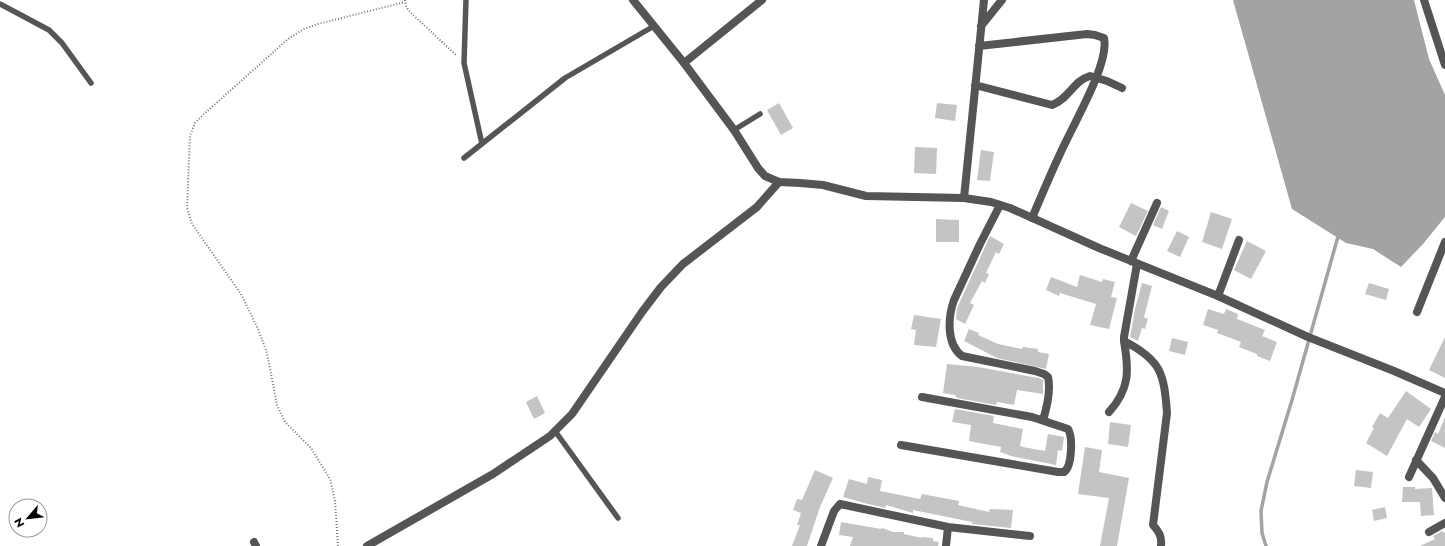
<svg xmlns="http://www.w3.org/2000/svg" width="1445" height="546" font-family="Jost,sans-serif">
	<rect width="100%" height="100%" fill="#fff"/>
	<path fill="#a3a3a3" d="M1233 0H1414L1429 59 1445 95V217L1423 244 1401 267 1373 249 1346 243 1292 209Z"/>
	<g fill="none" stroke-linecap="round" stroke-linejoin="round">
		<path stroke="#a3a3a3" stroke-width="3.5" d="M1266 546 1262 533 1261 511 1267 482 1292 400 1339 233"/>
	</g>
	<path fill="#c4c4c4" d="M779 103 793 128 781 135 767 110Z
		M937 103 957 105 955 121 935 118Z
		M915 147 937 148 936 174 914 173Z
		M981 150 994 152 990 181 977 180Z
		M1131 203 1148 211 1136 236 1119 227Z
		M1161 207 1169 211 1162 229 1153 225Z
		M1211 212 1232 219 1222 249 1202 242Z
		M936 219 959 220V242H936Z
		M1177 231 1189 237 1180 257 1167 251Z
		M990 236 1004 244 999 254 996 252 986 273 989 274 985 283 982 281 970 303 974 305 965 324 956 319 957 308Z
		M1247 241 1266 251 1251 279 1234 270Z
		M1080 275 1102 282 1103 279 1115 282 1111 297 1117 298 1109 329 1090 325 1096 304 1060 293 1059 296 1046 290 1051 277 1077 287Z
		M1142 283 1152 286 1144 317 1148 319 1145 329 1142 328 1138 341 1130 337 1135 309Z
		M1369 283 1389 289 1386 300 1365 294Z
		M1208 309 1224 314 1226 309 1238 314 1237 319 1265 330 1262 336 1277 342 1270 361 1257 356V354L1239 347 1241 342 1217 333 1218 330 1203 325Z
		M914 315 941 319 936 347 914 345 916 330 911 329Z
		M969 329 979 333 978 335 998 344 1022 349 1023 347 1038 349V352L1049 354 1046 369 997 358 964 341Z
		M1445 337V378L1429 370Z
		M1172 338 1188 342 1185 355 1169 351Z
		M947 364 978 367 1038 378 1037 377 1043 380V394L1017 390 1014 405 997 402 996 405 957 398 955 395 943 393Z
		M1406 391 1431 409 1419 427 1407 419 1387 456 1366 443 1374 428 1372 427 1380 413 1388 418Z
		M537 396 545 413 534 419 526 402Z
		M955 409 994 416 993 423 1023 429 1020 446 1023 447 1045 451 1048 434 1064 437 1062 451 1058 450 1056 465 1011 456 1000 452 1001 447 969 441 971 425 952 422Z
		M1445 417V448L1431 441 1435 432 1438 434Z
		M1110 422 1131 425 1128 447 1108 444Z
		M1085 447 1102 450 1099 472 1129 478 1117 546H1100L1109 498 1078 494Z
		M815 470 833 478 820 507 807 546H792L800 525H797L801 513 793 510 797 499 802 500Z
		M1356 470 1373 472 1371 488 1354 486Z
		M868 477 882 480 880 491 920 499 922 494 959 501 958 505 989 512 990 509 1013 510 1011 528 972 524V522L913 510V513L886 505 885 508 864 503 843 497 849 479 867 484Z
		M1403 487H1415V489L1432 488 1434 515 1421 516 1420 502H1402Z
		M1385 507 1387 518 1374 521 1372 510Z
		M841 522 881 529 882 528 893 532H904V534L922 538V537L933 538V541L939 542 938 546H850L853 537 839 535Z
		M1442 531 1445 533V546H1420L1435 539 1433 536Z"/>
	<g fill="none" stroke-linecap="round" stroke-linejoin="round">
		<path stroke="#777" stroke-width="2" stroke-dasharray="1 2" stroke-linecap="butt" d="M405 0 406 7 411 13 456 55
			M338 546 335 500 330 479 311 448 285 422 277 405 267 353 258 329 241 294 192 224 187 208 190 136 195 123 203 115 288 39 304 29 318 24 405 2"/>
		<path stroke="#555" stroke-width="5.5" d="M466 0 464 63 482 144
			M0 4 49 30 62 43 91 83
			M734 130 760 114
			M464 158 565 78 654 26
			M555 431 618 518"/>
		<path stroke="#555" stroke-width="8" d="M1424 0 1445 65
			M981 26 1002 0
			M979 46 1087 34 1095 35 1104 38C1110 64 1071 128 1060 154 1050 175 1041 197 1032 218
			M684 63 762 0
			M975 85 1052 105C1069 99 1073 81 1090 76L1107 81 1122 88
			M964 198 984 0
			M1000 205 980 244 954 300C948 317 946 344 962 356L1035 371 1044 374 1048 377C1051 390 1047 407 1043 420
			M1131 261 1157 203
			M1137 264 1124 337V341C1161 360 1164 373 1167 413L1153 525C1159 532 1162 536 1161 546
			M1218 296 1239 240
			M1417 312 1445 242
			M1109 412C1130 389 1129 370 1124 341
			M901 445 1058 472H1064C1072 467 1073 437 1068 429L1032 417 922 397
			M1416 460 1433 478 1445 498
			M1409 477 1445 397
			M1429 532 1445 523
			M254 542 256 546
			M367 546 493 474 550 436 572 414 642 312 661 287 683 264 757 207 779 182
			M821 546 834 511 840 504 948 527 1030 536
			M946 546 948 527"/>
		<path stroke="#555" stroke-width="8" d="M633 0 684 63 734 130 758 168 765 176 779 182 800 183 823 185 866 196 964 198 991 202 1010 208 1099 248 1218 296 1308 337 1394 371 1445 393"/>
	</g>
	<g transform="translate(28 518) rotate(242)"><circle r="19" fill="#ffffff" stroke="#999999"/>
	<path d="M0-3L7 15L0 10L-7 15Z" fill="#000000"/>
	<text y="-6" font-size="11" font-weight="bold" text-anchor="middle" fill="#000000">N</text>
	</g>
</svg>
